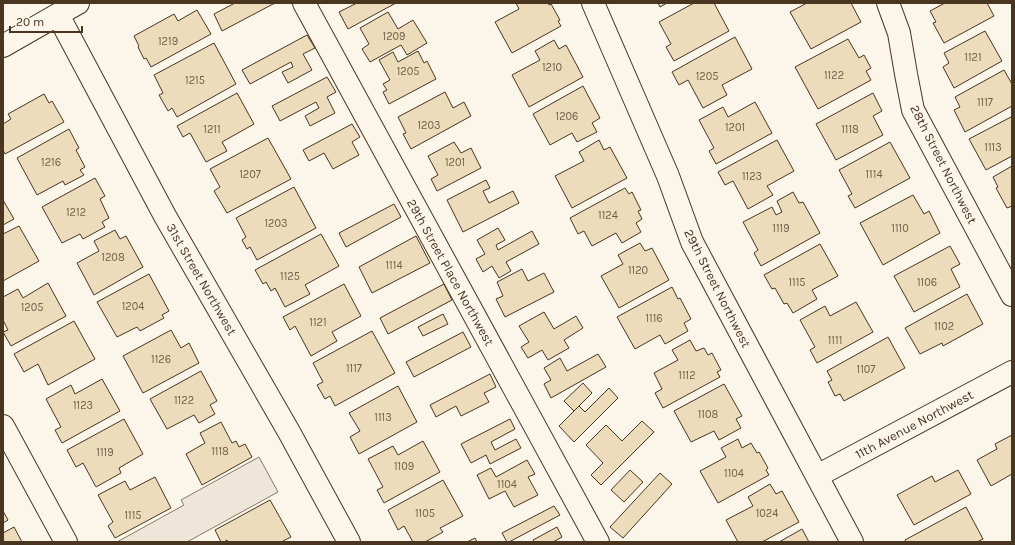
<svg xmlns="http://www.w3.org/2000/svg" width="1015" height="545" font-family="Karla,sans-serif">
	<rect width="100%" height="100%" fill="#fbf6e9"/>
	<path fill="#ede6d9" stroke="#887966" d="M259 457 278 492 187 542H117L184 505 181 500Z"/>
	<path fill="#ecdcbc" stroke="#4a3520" d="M235 3H275L222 31 214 14Z
		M357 3H396L348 29 339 12Z
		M516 3H548L549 5 551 4 560 20 558 21 561 26 512 53 495 22 519 9Z
		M658 3H667L660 7Z
		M694 3H714L729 31 674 61 666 47 671 44 659 22Z
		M807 3H851L861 22 811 49 790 12Z
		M945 3H987L994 16 944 43 933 23 936 22 930 11Z
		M197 10 211 34 151 67 146 58 144 59 138 47 139 46 134 36 174 14 178 21Z
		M388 12 398 29 413 20 427 43 407 55 401 45 370 62 362 49 369 44 360 28Z
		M985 31 1002 61 954 88 943 67 949 63 944 53Z
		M307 35 315 48 303 54 312 70 288 83 282 72 293 67 291 62 250 84 242 70Z
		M735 37 752 69 722 85 727 95 703 108 688 80 679 85 672 72Z
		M848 39 859 58 864 55 871 68 866 71 871 80 818 109 795 67Z
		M554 40 559 49 566 45 583 77 529 107 512 75 540 60 535 51Z
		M214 43 236 84 177 117 172 108 168 111 159 95 163 93 154 75Z
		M418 51 424 63 427 61 436 79 389 104 383 92 387 90 383 84 390 80 379 60 393 52 398 62Z
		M1004 70 1012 84V106L965 132 954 110 960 107 955 97Z
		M327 77 336 92 327 97 335 113 310 126 305 116 319 108 316 102 280 121 272 106Z
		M583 86 600 118 592 123 597 132 577 142 572 133 550 145 533 114Z
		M445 92 453 108 464 102 471 116 411 149 403 134 406 133 398 117Z
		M237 93 254 124 222 142 227 151 206 162 190 133 183 137 177 126Z
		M873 93 882 111 873 116 883 135 836 160 816 124Z
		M44 94 49 103 52 101 64 122 5 154 3 150V124L11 119 8 114Z
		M755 102 772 133 716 164 709 151 714 148 699 120 723 107 728 117Z
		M1011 117 1012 118V156L986 170 969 139Z
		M352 124 360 137 352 142 359 155 333 169 324 153 309 161 303 150Z
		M69 129 79 148 76 150 85 167 80 170 84 175 65 185 63 181 37 195 17 158Z
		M268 138 291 179 227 213 214 191 220 187 210 169Z
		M599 140 604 150 610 147 627 178 572 208 555 176 584 161 579 152Z
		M777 140 794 171 767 186 773 195 748 209 733 181 725 185 718 172Z
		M454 142 461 153 471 148 481 168 437 191 431 179 438 175 428 156Z
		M890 142 910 178 855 208 848 196 852 194 839 170Z
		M1012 166V206L1007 208 996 188 998 187 993 177Z
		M95 178 105 196 100 199 109 218 102 222 105 227 83 239 80 234 62 243 42 207Z
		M486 180 490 188 483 191 489 203 513 191 519 203 463 232 447 200Z
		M294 187 316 228 257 260 250 247 247 249 242 240 246 237 236 218Z
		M625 188 629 194 632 192 641 210 638 211 642 219 636 223 641 232 622 243 616 233 592 246 584 231 578 234 570 218Z
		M793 192 799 203 803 202 820 233 761 266 754 253 758 250 743 222 772 207 776 215 782 212 777 201Z
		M913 195 924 214 929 211 940 233 883 265 860 223Z
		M3 200 14 219 3 225Z
		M394 204 401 217 346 247 339 233Z
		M19 226 39 261 3 281V234Z
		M498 228 505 240 496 245 498 250 532 231 539 244 506 262 511 271 499 278 492 266 483 272 476 259 485 254 477 240Z
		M115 230 120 239 126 236 143 267 94 295 77 263 99 251 94 241Z
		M321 234 339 266 305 285 310 294 285 307 275 288 271 291 266 282 263 284 255 270Z
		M416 236 430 263 372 293 359 267Z
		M640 243 645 251 652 248 669 280 619 308 601 276 623 264 618 255Z
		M820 244 838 276 812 290 817 299 793 313 787 303 784 304 775 288 772 289 764 275Z
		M950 246 960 264 951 269 960 287 914 312 894 276Z
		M522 269 528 281 544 273 554 292 505 317 496 299 503 296 497 282Z
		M149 274 169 311 162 315 164 318 140 331 137 327 117 337 97 302Z
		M48 283 66 316 11 346 3 332 8 330 3 320V297L18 289 23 298Z
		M344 284 361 316 332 332 337 341 311 356 295 326 290 330 283 317Z
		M444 284 452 300 388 334 380 318Z
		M672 287 678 299 680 298 691 319 684 323 688 331 665 344 660 335 635 349 617 317Z
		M967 294 983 324 943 346 942 343 920 354 905 328Z
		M856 302 873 332 817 363 810 350 815 347 800 320 825 306 830 316Z
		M544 312 554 329 576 316 583 328 564 340 569 348 548 360 542 350 528 358 521 347 529 342 519 326Z
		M443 314 448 324 423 336 418 327Z
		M74 321 95 359 48 385 38 364 24 372 14 354Z
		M171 330 181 348 189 343 199 363 143 393 123 356Z
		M372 331 395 373 335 406 330 396 325 399 317 385 323 382 313 363Z
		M463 332 471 347 414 377 406 362Z
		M888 337 905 368 844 401 840 394 835 396 828 382 832 380 827 371Z
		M690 340 696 351 704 348 708 355 712 353 721 370 717 372 720 377 663 408 655 393 662 389 654 373 678 360 672 350Z
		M598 354 606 367 551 398 544 384 551 380 544 368 560 358 567 371Z
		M201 371 217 401 210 405 215 414 199 423 194 415 167 429 150 399Z
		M490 374 496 387 484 393 489 402 461 416 456 406 436 417 430 405Z
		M102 379 120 411 62 443 55 430 61 427 46 399 71 385 75 394Z
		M583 383 592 393 574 411 564 401Z
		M724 384 742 416 736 419 741 428 719 440 714 431 691 442 674 411Z
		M398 386 417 422 359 454 350 437 360 431 349 413Z
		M609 388 618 398 574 442 559 426 579 406 585 412Z
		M124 419 143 454 119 468 121 473 96 487 83 463 76 467 67 450Z
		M510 419 515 429 491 442 495 450 516 439 521 448 490 464 486 455 471 463 461 444Z
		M642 421 654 432 601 485 591 475 603 463 586 445 606 425 622 441Z
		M221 422 232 443 236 441 239 447 245 444 252 457 202 485 186 454 205 443 200 433Z
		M1012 435V474L991 486 977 460 997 449 995 444Z
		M738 439 742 448 751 443 757 453 759 452 768 468 766 470 769 475 718 503 700 471 726 457 721 448Z
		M423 441 440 472 384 503 377 490 383 487 368 459 393 446 398 455Z
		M527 460 535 474 528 477 538 495 514 507 505 491 489 499 477 475 491 468 496 477Z
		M630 470 643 482 624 502 611 490Z
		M958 470 971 494 914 525 897 495 932 476 935 482Z
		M660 473 672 484 623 538 610 527Z
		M155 477 171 508 115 538 108 526 113 522 98 495 125 481 130 490Z
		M443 480 463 516 440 528 443 532 425 542H413L404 526 398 530 388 510Z
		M770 484 776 494 782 491 799 522 762 542H738L726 520 753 506 748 497Z
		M270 500 291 537 283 541V542H228L227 540 224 542H221L215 530Z
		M554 506 560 515 509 542H507L502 533Z
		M966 507 983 539 977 542H906L905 540Z
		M3 511 8 520 3 523Z
		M14 527 22 542H3V533Z
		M557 527 562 537 553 542H534L533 540Z
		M802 529 809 542H779Z
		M475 538 477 542H467Z"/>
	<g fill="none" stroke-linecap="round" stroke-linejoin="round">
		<defs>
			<path id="street" d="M304 3 598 542
				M593 3 668 176 692 242 852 542
				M888 3 899 33 906 74 913 110 1012 295
				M58 15 165 216 289 432 349 542
				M3 46 78 3
				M3 426 66 542
				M817 476 1012 372"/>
		</defs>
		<use href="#street" stroke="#4a3520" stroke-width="24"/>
		<use href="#street" stroke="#fbf6e9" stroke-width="22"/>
	</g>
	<g text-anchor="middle" stroke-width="3" stroke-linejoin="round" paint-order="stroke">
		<g font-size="11" fill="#725f47">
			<text x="394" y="40">1209</text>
			<text x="168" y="45">1219</text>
			<text x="973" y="61">1121</text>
			<text x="552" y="71">1210</text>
			<text x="408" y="75">1205</text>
			<text x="834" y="79">1122</text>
			<text x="707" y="80">1205</text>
			<text x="195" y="84">1215</text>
			<text x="985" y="106">1117</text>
			<text x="567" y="120">1206</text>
			<text x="429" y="129">1203</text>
			<text x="735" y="131">1201</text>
			<text x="212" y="133">1211</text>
			<text x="850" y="133">1118</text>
			<text x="993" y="151">1113</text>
			<text x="51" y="166">1216</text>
			<text x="455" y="166">1201</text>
			<text x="250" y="178">1207</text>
			<text x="874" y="178">1114</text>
			<text x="752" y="180">1123</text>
			<text x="76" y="216">1212</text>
			<text x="608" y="219">1124</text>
			<text x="276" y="227">1203</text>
			<text x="781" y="232">1119</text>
			<text x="900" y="232">1110</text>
			<text x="113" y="261">1208</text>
			<text x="394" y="269">1114</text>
			<text x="638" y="274">1120</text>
			<text x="290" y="280">1125</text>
			<text x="797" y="286">1115</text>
			<text x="927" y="286">1106</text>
			<text x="133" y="310">1204</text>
			<text x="32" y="311">1205</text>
			<text x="654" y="322">1116</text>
			<text x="318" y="326">1121</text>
			<text x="944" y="330">1102</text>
			<text x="835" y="344">1111</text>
			<text x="161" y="363">1126</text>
			<text x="354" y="372">1117</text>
			<text x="866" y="373">1107</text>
			<text x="687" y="379">1112</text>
			<text x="184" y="404">1122</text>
			<text x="83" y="409">1123</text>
			<text x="708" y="418">1108</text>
			<text x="383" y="421">1113</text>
			<text x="220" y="455">1118</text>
			<text x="105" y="456">1119</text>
			<text x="404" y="470">1109</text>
			<text x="734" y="477">1104</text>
			<text x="507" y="488">1104</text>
			<text x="425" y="517">1105</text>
			<text x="767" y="517">1024</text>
			<text x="133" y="519">1115</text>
		</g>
		<g font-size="13" fill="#4a3520" stroke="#fbf6e9">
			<text transform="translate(944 164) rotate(63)" y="5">28th Street Northwest</text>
			<text transform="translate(451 272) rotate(61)" y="5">29th Street Place Northwest</text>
			<text transform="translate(202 279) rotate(60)" y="5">31st Street Northwest</text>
			<text transform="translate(718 288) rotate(63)" y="5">29th Street Northwest</text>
			<text transform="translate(914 424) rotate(-28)" y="5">11th Avenue Northwest</text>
		</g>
	</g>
	<rect width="1015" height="545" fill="none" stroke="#4a3520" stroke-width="8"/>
	<path d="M10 26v6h72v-6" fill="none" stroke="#4a3520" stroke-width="2"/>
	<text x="16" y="26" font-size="12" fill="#4a3520" stroke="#fbf6e9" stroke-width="3" paint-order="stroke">20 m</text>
</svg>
